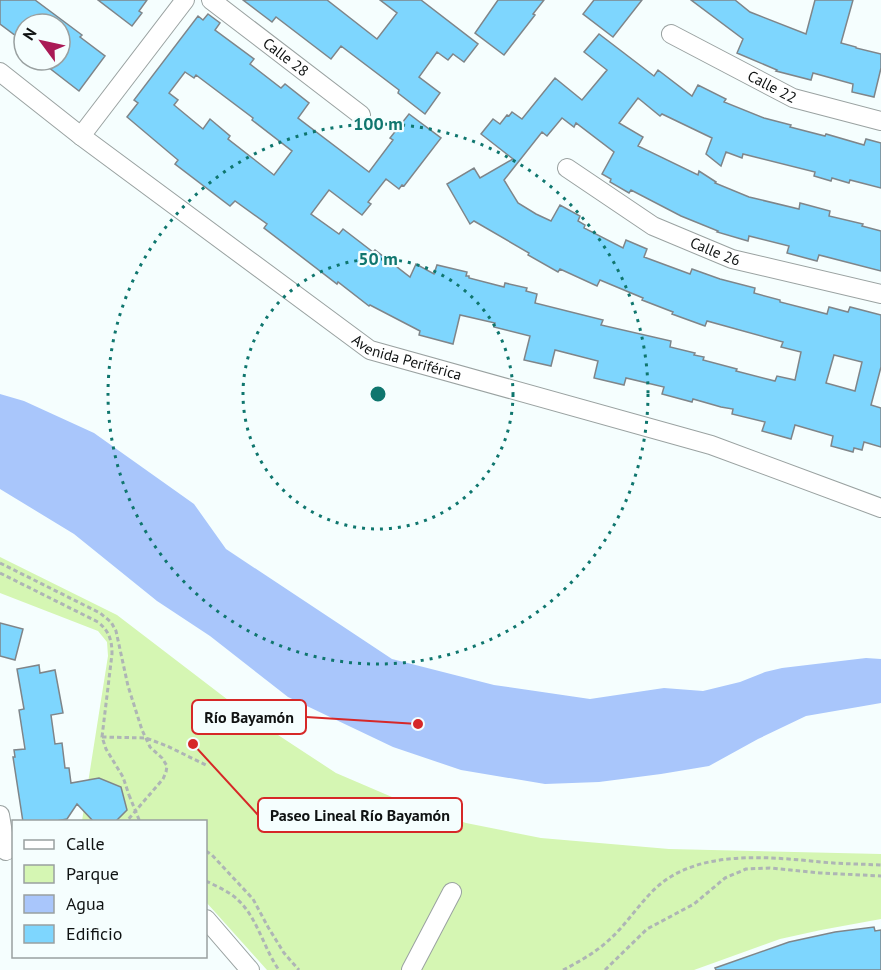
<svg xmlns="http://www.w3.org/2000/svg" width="881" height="970" font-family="'PT Sans',sans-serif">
	<rect width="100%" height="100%" fill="#f5fefe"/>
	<path fill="#d5f6b3" d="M0 557 117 615 249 716 336 773 392 797 466 823 541 838 669 849 881 854V919L821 930 780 939 694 970H267L206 902V822L82 821 108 656 107 642 98 631 0 593Z"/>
	<path fill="#a9c6fb" d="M0 394 24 401 94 433 194 504 226 549 392 659 494 685 590 699 664 688 703 691 740 682 765 672 782 668 866 658 881 659V703L806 716 758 739 709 766 661 774 599 782 545 784 461 770 393 747 288 697 210 636 157 601 74 534 0 489Z"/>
	<path fill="#7ed6fe" stroke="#7f8589" stroke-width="1.5" fill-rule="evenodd" d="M0 0H35L82 35 80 37 105 56 79 91 39 60H60V24H24V42L0 24Z
		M98 0H147L139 11 142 13 132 26Z
		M243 0H327L377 39 397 13 380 0H421L478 44 464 62 453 54 448 60 437 52 419 77 440 93 425 114 398 93 399 90 341 46 331 59 276 17 272 22Z
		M498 0H544L533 14 535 15 504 55 475 33Z
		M594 0H642L613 37 583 14Z
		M691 0H735L750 12 806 34 815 0H853L841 43 856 47V48L881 54V68L874 97 852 92 853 84 813 73 811 80 776 71 777 70 737 53 743 39Z
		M208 14 220 23 215 30 254 59 250 64 281 88 285 84 309 103 298 118 369 172 393 140 390 138 409 114 441 138 404 186 402 185 399 189 386 179 368 202 371 204 362 215 329 190 311 214 339 234 343 229 373 252 375 250 410 277 416 264 434 274 437 265 467 272 466 276H469V278L504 287 505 283 527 288 526 291 537 294 535 303 603 320 601 325 671 341 670 347 695 353 694 355 704 357 703 360 737 369 736 371 775 381 777 376 795 380 801 352 781 347 783 342 707 321 705 326 672 314 673 312 642 300 643 298 600 280 597 286 560 269 558 272 528 255 529 253 474 221 470 224 447 184 474 168 480 178 513 159 481 134 493 119 500 124 507 115 509 116 512 112 522 119 555 78 582 100 607 70 584 52 599 34 654 76 658 70 692 96 698 85 726 99 724 102 764 118 791 125 790 127 825 136 826 134 864 145 866 139 881 143V188L850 180 849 183 832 178 831 181 814 176 815 172 743 154 742 158 726 152 721 166 706 154 712 138 662 114 660 116 638 98 619 123 643 137 638 146 698 175 699 171 716 182 715 183 749 197 799 209 800 203 830 211 829 216 863 224 862 226 881 231V271L819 255 817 261 787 253 789 246 749 236 748 241 717 232 718 231 681 216 631 190 629 193 610 182 611 179 602 174 614 152 576 123 574 127 562 118 547 136 542 132 504 180 518 203 536 214 551 221 560 205 580 216 578 221 585 225 584 228 623 248 626 240 647 249 644 257 690 274 692 269 720 279 755 288 754 293 780 300V302L827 314 829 307 848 312 850 307 881 315V367L871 405 881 408V447L864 442 862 450 854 448 853 452 831 446 833 436 795 425 791 439 762 431 765 422 732 414 733 409 721 407 693 399 692 402 662 394 664 387 626 378 624 385 594 378 598 361 555 350 551 366 524 360 530 336 494 327 495 323 460 315 453 344 419 335 420 331 370 305 369 306 338 282 337 284 264 228 267 224 235 201 230 206 175 164 178 160 127 117 138 103 134 100 198 16 203 20ZM185 72 194 78 196 75 253 118 252 120 292 151 274 175 228 139 230 136 210 119 203 129 174 105 178 100 169 93ZM834 355 862 362 855 391 826 383Z
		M0 623 23 629 15 660 0 656Z
		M39 665 40 673 55 670 63 713 51 715 55 744 62 743 65 768H69L71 783 99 778 121 787 127 810 115 822H94L77 804 67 819 51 822H23L13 757H15L14 750 25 749 19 710 24 709 17 669Z
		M874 927 875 931 881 930V970H716L715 968 789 942 835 932Z"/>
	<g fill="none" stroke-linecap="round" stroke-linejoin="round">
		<defs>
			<g id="minor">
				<path id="s1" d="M211 0 361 115"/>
				<path id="s2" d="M671 34 793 98 881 121"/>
				<path id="s3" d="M0 72 81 136 370 350 711 445 881 508"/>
				<path d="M81 136 185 0"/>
				<path id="s4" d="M567 168 653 226 732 259 881 294"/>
				<path d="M0 815 6 851"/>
				<path d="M206 919 250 970"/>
				<path d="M411 970 452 892"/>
			</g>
		</defs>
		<use href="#minor" stroke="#9aa2a1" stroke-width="20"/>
		<path stroke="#aeb5b5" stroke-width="3" stroke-dasharray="4.5 3" stroke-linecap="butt" d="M0 563 100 613 111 622 116 631 128 686 142 730 150 747 162 758 167 766 166 772 163 779 126 822
			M0 573 98 622C109 631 112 640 112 654L102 737 106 749 123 777 129 795
			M102 737 146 738 167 746 208 766
			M206 851 212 855 253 899 268 927 284 953 299 970
			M206 881C216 886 230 892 238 900 257 917 264 949 279 970
			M563 970C579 962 596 952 609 940 627 924 640 902 658 886 701 849 770 857 821 862 841 864 861 864 881 865
			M605 970 647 929 694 904 725 878 746 869 770 868 820 873 881 876"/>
		<use href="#minor" stroke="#fff" stroke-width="18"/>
		<path stroke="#aeb5b5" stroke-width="3" stroke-dasharray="4.5 3" stroke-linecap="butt" d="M129 795 140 822"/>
	</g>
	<g fill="none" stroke="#0f766e" stroke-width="3" stroke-dasharray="3 6">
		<circle cx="378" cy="394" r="135"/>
		<circle cx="378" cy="394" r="270"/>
	</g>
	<g text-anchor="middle" stroke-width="4.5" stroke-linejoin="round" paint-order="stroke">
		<g font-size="15" fill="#0f1212" stroke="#f5fefe">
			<text dy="5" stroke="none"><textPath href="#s1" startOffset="94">Calle 28</textPath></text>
			<text dy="5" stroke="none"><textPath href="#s2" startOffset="114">Calle 22</textPath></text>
			<text dy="5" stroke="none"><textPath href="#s4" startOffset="171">Calle 26</textPath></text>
			<text dy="5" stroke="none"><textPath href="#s3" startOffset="500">Avenida Periférica</textPath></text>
		</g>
	</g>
	<circle cx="378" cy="394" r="9" fill="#0f766e" stroke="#f5fefe" stroke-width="3"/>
	<g font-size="18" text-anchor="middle" font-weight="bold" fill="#0f766e" stroke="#f5fefe" stroke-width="4.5" stroke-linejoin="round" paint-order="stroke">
		<text x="378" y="130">100 m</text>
		<text x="378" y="265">50 m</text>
	</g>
	<path fill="none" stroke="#d62828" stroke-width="2" d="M418 724L306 717M193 744L258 815"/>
	<g fill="#d62828" stroke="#f5fefe" stroke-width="2">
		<circle cx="418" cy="724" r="6"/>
		<circle cx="193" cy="744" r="6"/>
	</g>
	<g fill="#f5fefe" stroke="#d62828" stroke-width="2">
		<rect x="192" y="700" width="114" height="34" rx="6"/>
		<rect x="258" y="798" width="204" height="34" rx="6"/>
	</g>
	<g font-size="16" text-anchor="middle" font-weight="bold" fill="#0f1212">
		<text x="249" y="723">Río Bayamón</text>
		<text x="360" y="821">Paseo Lineal Río Bayamón</text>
	</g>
	<rect x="12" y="820" width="195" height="138" fill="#f5fefe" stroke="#99a0a0" stroke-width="1.5"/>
	<rect x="24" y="840" width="30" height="9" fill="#ffffff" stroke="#99a0a0" stroke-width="1.5"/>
	<text x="66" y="850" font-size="18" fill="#0f1212">Calle</text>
	<rect x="24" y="865" width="30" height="18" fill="#d5f6b3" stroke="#99a0a0" stroke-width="1.5"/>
	<text x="66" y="880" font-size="18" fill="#0f1212">Parque</text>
	<rect x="24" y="895" width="30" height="18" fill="#a9c6fb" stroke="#99a0a0" stroke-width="1.5"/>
	<text x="66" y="910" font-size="18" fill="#0f1212">Agua</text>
	<rect x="24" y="925" width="30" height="18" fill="#7ed6fe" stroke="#99a0a0" stroke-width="1.5"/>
	<text x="66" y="940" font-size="18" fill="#0f1212">Edificio</text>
	<g transform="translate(42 42) rotate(303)"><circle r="28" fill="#f5fefe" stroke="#99a0a0" stroke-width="1.5"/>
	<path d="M0-4.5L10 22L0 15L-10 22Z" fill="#aa1a56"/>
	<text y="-9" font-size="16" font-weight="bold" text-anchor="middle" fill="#0f1212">N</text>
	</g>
</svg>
